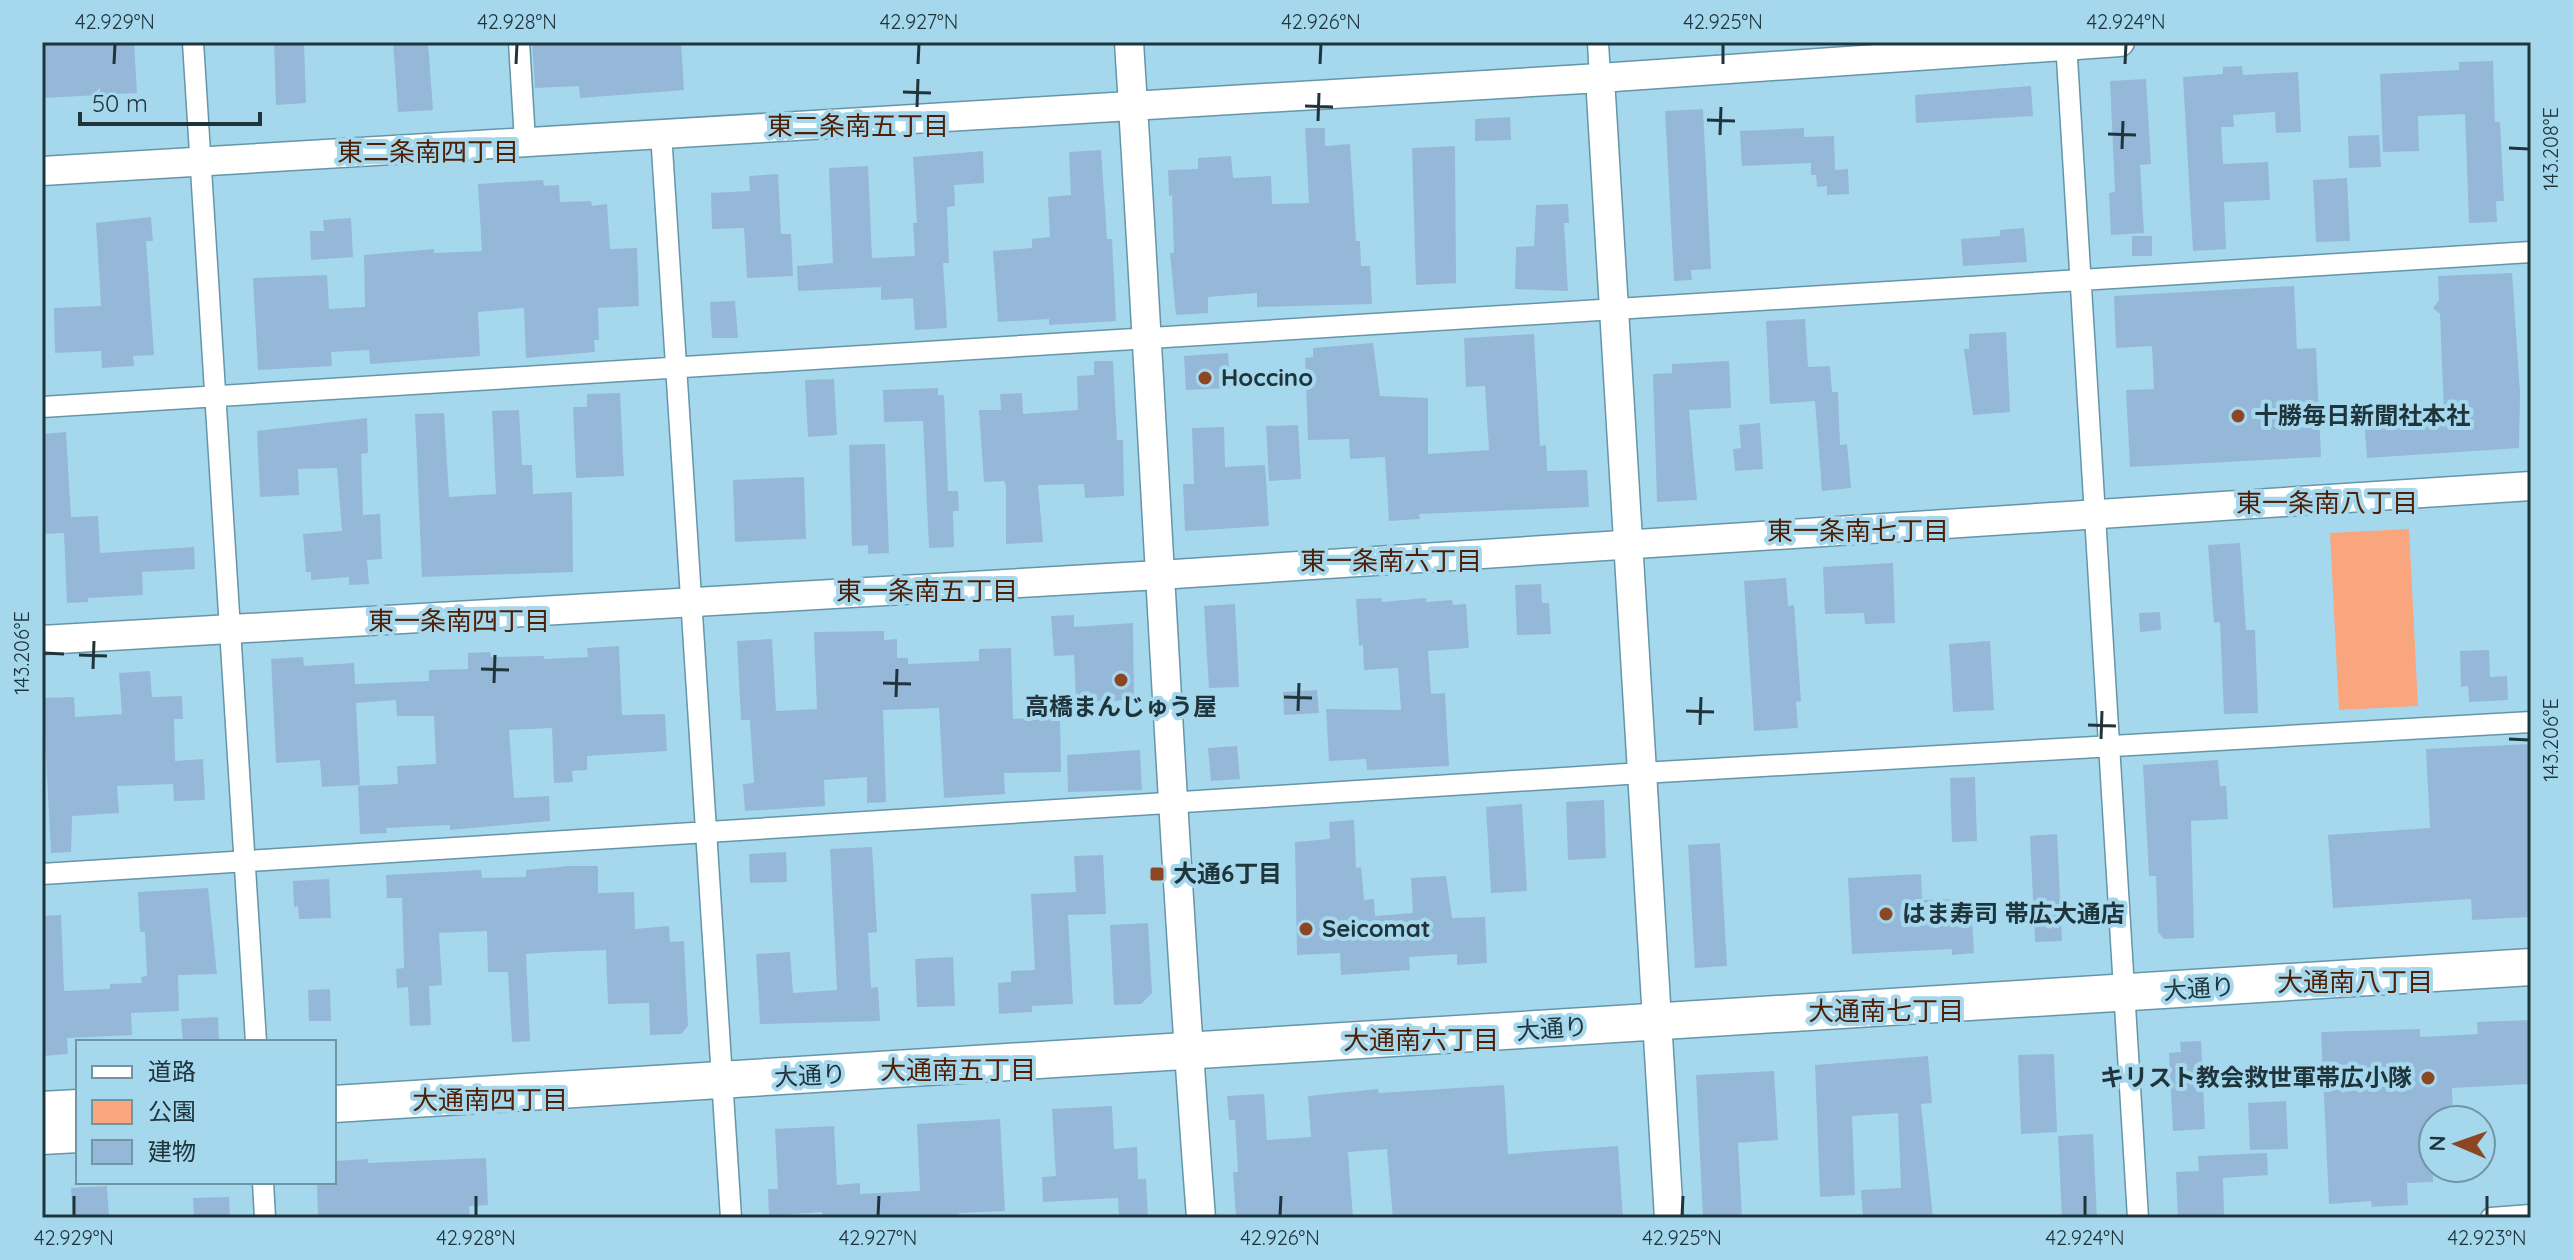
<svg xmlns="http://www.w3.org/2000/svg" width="2573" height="1260" font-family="Quicksand,'Noto Sans JP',sans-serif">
	<rect width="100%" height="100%" fill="#a6d8ed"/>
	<path fill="#f9a57e" d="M2409 529 2418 706 2339 710 2330 533Z"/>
	<path fill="#95b8d8" d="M42 42H134L137 93 42 98Z
		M274 42H304L306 103 276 105Z
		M393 42H428L433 110 398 112Z
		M532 42H681L684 90 580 98 579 86 535 88Z
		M2493 61 2495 122H2500L2504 201H2496L2497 222 2469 223 2465 114 2418 116 2419 151 2383 152 2380 74 2459 70V62Z
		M2242 66 2243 75 2298 72 2301 132 2276 133 2275 112 2233 115 2234 127H2221L2223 164 2268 162 2270 200 2224 202 2226 249 2193 251 2183 77 2223 74V67Z
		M2146 79 2151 164 2140 165 2144 233 2111 235 2109 193 2115 192 2110 81Z
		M2031 86 2033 116 1916 123 1915 95Z
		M1703 109 1711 269 1691 270 1692 280 1674 281 1665 111Z
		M1510 117 1511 140 1475 141V119Z
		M1305 128H1325V146L1350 144 1356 241H1360L1361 266H1370L1372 304 1257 307V293L1208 297V313L1176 315 1170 253H1174L1172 195 1169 196 1168 170 1198 169V158L1231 156 1233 178 1271 176 1272 204 1309 203Z
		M1804 128V137L1834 136 1835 170 1848 169 1849 194 1827 195V186L1817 187 1816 175H1811V163L1742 166 1740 131Z
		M2379 135 2381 167 2349 168 2348 136Z
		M1455 146 1456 283 1416 285 1412 148Z
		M1101 150 1107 239H1112L1116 321 1049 325V319L998 322 993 251 1032 248V239L1050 237 1048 197 1071 195 1069 152Z
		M983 151 984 183 954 185 955 206 947 207 949 263H943L947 328 915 330 913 298 881 300V287L798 291 797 266 833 263 829 168 868 166 872 258 915 256 913 223H917L913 157Z
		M778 174 781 234H791L793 276 747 278 744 228 712 229 711 193 750 191 749 176Z
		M2347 178 2350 241 2316 242 2313 180Z
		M543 180 544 186 559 185 560 202 591 201 592 206 607 204 610 249 637 248 639 306 598 308 599 340H594L595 352 526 358 524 308 478 312 480 356 370 364 369 350 331 352 332 366 258 370 253 278 327 275 329 309 365 307 364 255 434 249V253L482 251 478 184Z
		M1568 204 1569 223H1564L1568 291 1515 289 1516 247 1534 246 1536 205Z
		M151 217 153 241H146L154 355 133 356 134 366 102 368 101 351 55 353 54 308 101 306 96 223Z
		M351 218 353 257 311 260 310 231H324L323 220Z
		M2024 228 2027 262 1963 266 1961 239 2000 236V230Z
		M2132 236H2152V256H2132Z
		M2512 273 2520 393 2519 448 2367 458 2364 416 2444 413 2440 314 2433 308 2439 300 2438 276Z
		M2294 286 2297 349 2316 348 2321 457 2130 467 2126 390 2154 389 2152 346 2116 348 2114 296Z
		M735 301 738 338H712L710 302Z
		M1805 319 1808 367 1830 366 1832 392H1838L1840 445 1847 444 1851 488 1822 491 1815 401 1770 404 1766 321Z
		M2006 332 2010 412 1973 415 1964 349H1969V334Z
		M1534 334 1540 446 1546 445 1547 471 1587 470 1589 507 1419 514 1420 519 1389 521 1385 457 1350 459 1349 439 1308 440 1305 358 1313 357V348L1373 343 1380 396 1428 398V454L1489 450 1485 386 1466 387 1464 338Z
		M1228 353 1230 388 1186 390 1184 356Z
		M1094 361H1113L1117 440H1123L1124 496 1085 498 1084 484 1038 485 1043 542 1006 544V486L1004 481 984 482 979 410H1001L1000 394 1022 393 1023 414 1078 410 1077 376 1094 375Z
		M1729 361 1731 408 1689 410 1697 500 1657 502 1653 374 1672 373V364Z
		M834 379 837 435 808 437 805 380Z
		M938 388V395H944L948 491H958L959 511H953L954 547 929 548 923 421 884 422 883 390Z
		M620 393 624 476 576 478 573 407H587V394Z
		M519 410 522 465H532L533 494 572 492 573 572 422 577 415 414 444 413 449 497 496 494 492 411Z
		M367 418 368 453 361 454 363 515 380 514 382 559 367 560 369 584 349 585V577L311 580V572H306L303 534 342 531 337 468 298 469 299 495 260 497 257 431Z
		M1760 423 1763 469 1735 471 1733 449 1741 448 1739 425Z
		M1298 425 1301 479 1269 481 1266 426Z
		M1224 427 1225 467 1265 465 1269 526 1185 531 1183 484H1194L1192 428Z
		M66 432 71 517 98 516 100 553 194 547 195 569 142 572 143 595 88 598V602L67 603 64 533 42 534V434Z
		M885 444 889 553 868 554V545L852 546 849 445Z
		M804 477 806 539 735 542 733 480Z
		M2240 543 2246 630H2255L2258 713 2224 714 2220 622 2214 623 2208 545Z
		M1893 563 1895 623 1865 624 1864 613 1825 614 1823 567Z
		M1786 578 1788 606 1794 605 1801 701 1796 702 1798 728 1754 731 1744 581Z
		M1541 584 1542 603H1549L1551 634 1517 635 1515 585Z
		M1382 598V602L1426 598V602L1452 600 1453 605 1466 604 1469 648 1428 651 1431 694 1445 693 1449 766 1367 770 1366 759 1329 761 1326 709 1401 710 1398 668 1364 670 1363 645 1359 646 1356 599Z
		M1235 604 1239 687 1209 688 1204 606Z
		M2160 612 2161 630 2140 632 2139 613Z
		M1074 615V627L1133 623 1134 700 1076 702 1074 655 1054 656 1051 616Z
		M884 631V640L897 639V658H908V664L979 661V649L1011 648 1013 719 1060 717 1061 772 1004 773 1005 794 944 798 939 708 883 710 886 802 867 803V777L824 780 825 806 745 811 743 784 754 783 750 720H741L737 641 772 639 776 711 817 709 814 632Z
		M1990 641 1994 710 1953 712 1949 644Z
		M619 646 622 715 665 714 667 751 587 756V770L572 771 573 782 554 783 552 728 509 730 514 798 549 796 550 821 450 830V825L386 828 387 833 360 834 358 786 398 784 397 766 436 764 434 716H397L396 700 356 703 360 785 322 787 320 760 276 763 271 659 303 657 304 666 354 663 355 684 429 681V670L468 669V653L490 652 491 657 544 656V659L588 657 587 648Z
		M2489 650 2490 677 2507 676 2508 700 2469 702 2468 686 2461 687 2460 651Z
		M150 671 152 697 182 696 183 719H174L175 761 203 759 205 800 174 801 173 784 117 786 119 813 72 816 71 852 51 853 43 698 74 697 75 717 122 714 119 673Z
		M1317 690 1319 713 1284 715 1283 692Z
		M2531 744V917L2472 920 2471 899 2333 908 2328 835 2430 828 2426 749Z
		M1237 746 1240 779 1211 781 1208 748Z
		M1140 750 1142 790 1068 792 1067 755Z
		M2218 760 2220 786H2226L2228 819 2191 821 2194 938 2164 939 2158 932 2156 876H2149L2143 765Z
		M1975 777 1977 841 1952 842 1950 778Z
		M1604 800 1606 858 1568 860 1566 802Z
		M1522 804 1527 891 1491 893 1486 807Z
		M1354 820 1356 868 1361 867 1364 900 1374 899 1375 916 1413 913 1411 878 1446 876 1452 918 1485 917 1487 963 1457 965V954L1409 957 1410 970 1341 975 1340 953 1297 955 1295 842 1330 839 1329 822Z
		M2057 834 2062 941 2035 942 2030 836Z
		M1720 843 1727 966 1695 968 1688 845Z
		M872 847 877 932 868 933 871 988 878 987 880 1021 760 1024 756 954 790 952 793 993 837 990 830 849Z
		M786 852 787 882 750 883 749 854Z
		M1103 855 1106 914 1068 915 1073 1004 1032 1006V1012L999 1014 998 983 1011 982V971L1035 970 1031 894 1076 892 1074 856Z
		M569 866H598V893L634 892 635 929 669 926 670 942 684 941 688 1026 681 1034 650 1035 649 1003 608 1004 606 950 555 952 526 954 530 1041 512 1042 508 972H488L487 931 439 933 442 985 429 986 431 1025 410 1026 408 987 397 988 396 969 404 968 402 898H387L386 875 481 870 482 878 526 877V870Z
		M1921 874 1922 900 1964 899 1965 919H1972L1974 953 1952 955V949L1852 954 1848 878Z
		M329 879 331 918 299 919 298 906 294 907 293 881Z
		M208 888 217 974 178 975 179 1011 131 1013 132 1035 67 1038 68 1054 42 1056V916L61 915 64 991 110 989V984L142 983 141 977 147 976 145 932H140L138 892Z
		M1148 923 1152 993 1141 1004 1114 1005 1110 925Z
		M953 957 955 1006 917 1007 915 959Z
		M330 989 331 1021H309L308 990Z
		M218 1017 219 1042H183L181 1019Z
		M2531 1020V1084L2452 1088 2453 1120H2433V1182L2407 1183 2408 1205 2372 1207 2371 1201 2329 1204 2321 1032 2420 1029V1037L2478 1034 2477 1022Z
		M2201 1041 2205 1129 2173 1131 2169 1053 2181 1052 2180 1042Z
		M2054 1054 2057 1132 2021 1134 2018 1055Z
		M1928 1056 1932 1103 1921 1104 1933 1218H1863L1861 1190 1901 1188 1898 1113 1852 1116 1855 1195 1820 1197 1815 1065Z
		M1774 1071 1778 1140 1738 1143 1742 1218H1703L1696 1075Z
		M1504 1085 1508 1154 1618 1146 1623 1218H1393L1387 1149 1348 1152 1353 1218H1236L1233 1172H1238L1235 1120H1229L1227 1096 1264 1094 1267 1140 1311 1137 1308 1096 1378 1089 1379 1093Z
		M2286 1101 2288 1149 2250 1150 2248 1103Z
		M1112 1106 1114 1149 1137 1147 1138 1179H1146L1148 1218H1119L1118 1198 1043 1202 1042 1177 1056 1176 1052 1109Z
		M1000 1119 1005 1211 959 1213 960 1218H822V1212L769 1216 768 1189H778L775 1129 834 1126 837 1185 860 1183V1194L920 1191 917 1124Z
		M2093 1134 2097 1218H2062L2058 1136Z
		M2267 1153 2268 1175 2223 1178 2224 1216 2178 1218 2176 1172 2199 1171 2198 1156Z
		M486 1158 488 1205 469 1206 470 1218H318L317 1182H334V1161L368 1159V1163Z
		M107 1186 109 1218H73L71 1188Z
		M229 1197 230 1218H194L193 1198Z"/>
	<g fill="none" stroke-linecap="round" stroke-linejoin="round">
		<defs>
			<path id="street" d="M193 42 256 1042
				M519 42 525 141
				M1598 42 1600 78
				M2066 42 2138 1218
				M661 133 731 1218
				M42 407 2531 252
				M42 874 1642 773 2531 722
				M263 1182 265 1218
				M2491 1218 2531 1215"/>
			<path id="secondary" d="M1129 42C1154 434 1171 826 1201 1218
				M1600 78 1669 1218
				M42 171 1600 78 2120 42
				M42 640 1159 575 2531 486"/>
			<path id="highway" d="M334 1104C1067 1062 1799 1014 2531 967
				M42 1110 78 1108
				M42 1136 78 1134"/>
		</defs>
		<use href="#street" stroke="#6595a8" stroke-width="23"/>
		<use href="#secondary" stroke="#6595a8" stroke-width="31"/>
		<use href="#highway" stroke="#6595a8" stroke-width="39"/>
		<use href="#street" stroke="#fff" stroke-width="20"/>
		<use href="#secondary" stroke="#fff" stroke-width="28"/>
		<use href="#highway" stroke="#fff" stroke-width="36"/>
	</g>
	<path fill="none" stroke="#20343c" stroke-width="3" d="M114 64 115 44M516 64 517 44M918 64 919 44M1320 64 1321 44M1723 64V44M2125 64 2126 44M903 92 931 93M1305 106 1333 107M917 107 918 79M1707 120 1735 121M1318 121 1319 93M2108 134 2136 135M1720 135 1721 107M2509 148 2529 149M2122 149 2123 121M44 653 64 654M79 655 107 656M93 669 94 641M481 669 509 670M494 683 495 655M883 683 911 684M896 697 897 669M1284 697 1312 698M1298 711 1299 683M1686 711 1714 712M1700 725 1701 697M2088 725 2116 726M2101 739 2102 711M2509 739 2529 740M74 1216V1196M476 1216V1196M878 1216 879 1196M1280 1216 1281 1196M1682 1216 1683 1196M2085 1216V1196M2487 1216V1196"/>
	<g fill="#8d4623" stroke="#a6d8ed" stroke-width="3">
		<circle cx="1205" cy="378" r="8"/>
		<circle cx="2238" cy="416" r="8"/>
		<circle cx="1121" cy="680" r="8"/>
		<rect x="1149" y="866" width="16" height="16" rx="4"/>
		<circle cx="1886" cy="914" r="8"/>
		<circle cx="1306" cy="929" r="8"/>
		<circle cx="2428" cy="1078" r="8"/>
	</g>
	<g text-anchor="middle" stroke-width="8" stroke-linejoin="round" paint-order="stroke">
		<g font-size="24" font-weight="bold" fill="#20343c" stroke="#a6d8ed" text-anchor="start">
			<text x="1221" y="386">Hoccino</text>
			<text x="2254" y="424">十勝毎日新聞社本社</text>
			<text x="1121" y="715" text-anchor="middle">高橋まんじゅう屋</text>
			<text x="1173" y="882">大通6丁目</text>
			<text x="1902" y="922">はま寿司 帯広大通店</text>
			<text x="1322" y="937">Seicomat</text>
			<text x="2412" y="1086" text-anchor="end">キリスト教会救世軍帯広小隊</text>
		</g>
		<g font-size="24" fill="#20343c" stroke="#a6d8ed">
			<text transform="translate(2199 989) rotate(-4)" y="8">大通り</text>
			<text transform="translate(1552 1029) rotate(-4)" y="8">大通り</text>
			<text transform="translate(810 1076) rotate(-3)" y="8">大通り</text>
		</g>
		<g font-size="26" fill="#4e1f05" stroke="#a6d8ed">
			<text x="858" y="135">東二条南五丁目</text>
			<text x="428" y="161">東二条南四丁目</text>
			<text x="2327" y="512">東一条南八丁目</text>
			<text x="1858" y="540">東一条南七丁目</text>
			<text x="1391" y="570">東一条南六丁目</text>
			<text x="927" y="600">東一条南五丁目</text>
			<text x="459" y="630">東一条南四丁目</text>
			<text x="2355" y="991">大通南八丁目</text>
			<text x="1886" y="1020">大通南七丁目</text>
			<text x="1421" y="1049">大通南六丁目</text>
			<text x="958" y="1079">大通南五丁目</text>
			<text x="490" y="1109">大通南四丁目</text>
		</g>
	</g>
	<rect width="2573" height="1260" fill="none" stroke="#a6d8ed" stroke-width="88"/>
	<rect x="76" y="1040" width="260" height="144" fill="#a6d8ed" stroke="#7096a6" stroke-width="2"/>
	<rect x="92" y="1066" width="40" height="12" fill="#ffffff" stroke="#7096a6" stroke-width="2"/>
	<text x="148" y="1080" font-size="24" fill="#20343c">道路</text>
	<rect x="92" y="1100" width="40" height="24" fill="#f9a57e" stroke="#7096a6" stroke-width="2"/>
	<text x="148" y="1120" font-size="24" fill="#20343c">公園</text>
	<rect x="92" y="1140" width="40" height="24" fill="#95b8d8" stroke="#7096a6" stroke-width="2"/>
	<text x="148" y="1160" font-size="24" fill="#20343c">建物</text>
	<g transform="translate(2457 1144) rotate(272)"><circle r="38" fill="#a6d8ed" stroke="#7096a6" stroke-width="2"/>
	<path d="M0-6L14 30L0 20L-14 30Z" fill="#8d4623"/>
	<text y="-12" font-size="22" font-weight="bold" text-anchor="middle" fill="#20343c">N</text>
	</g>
	<path d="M80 112v12h180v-12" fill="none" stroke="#20343c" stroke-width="4"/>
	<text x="92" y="112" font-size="24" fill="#20343c" stroke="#a6d8ed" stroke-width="6" paint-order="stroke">50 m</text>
	<rect x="44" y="44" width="2485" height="1172" fill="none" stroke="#20343c" stroke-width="3"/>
	<g font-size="20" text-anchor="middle" fill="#20343c">
		<text x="115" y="29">42.929°N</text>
		<text x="517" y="29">42.928°N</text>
		<text x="919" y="29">42.927°N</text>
		<text x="1321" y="29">42.926°N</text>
		<text x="1723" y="29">42.925°N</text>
		<text x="2126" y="29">42.924°N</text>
		<text transform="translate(2551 149) rotate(-90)" y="7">143.208°E</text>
		<text transform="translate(22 653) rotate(-90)" y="7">143.206°E</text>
		<text transform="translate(2551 740) rotate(-90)" y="7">143.206°E</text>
		<text x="74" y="1245">42.929°N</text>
		<text x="476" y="1245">42.928°N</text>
		<text x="878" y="1245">42.927°N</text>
		<text x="1280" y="1245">42.926°N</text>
		<text x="1682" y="1245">42.925°N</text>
		<text x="2085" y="1245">42.924°N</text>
		<text x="2487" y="1245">42.923°N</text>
	</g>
</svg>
